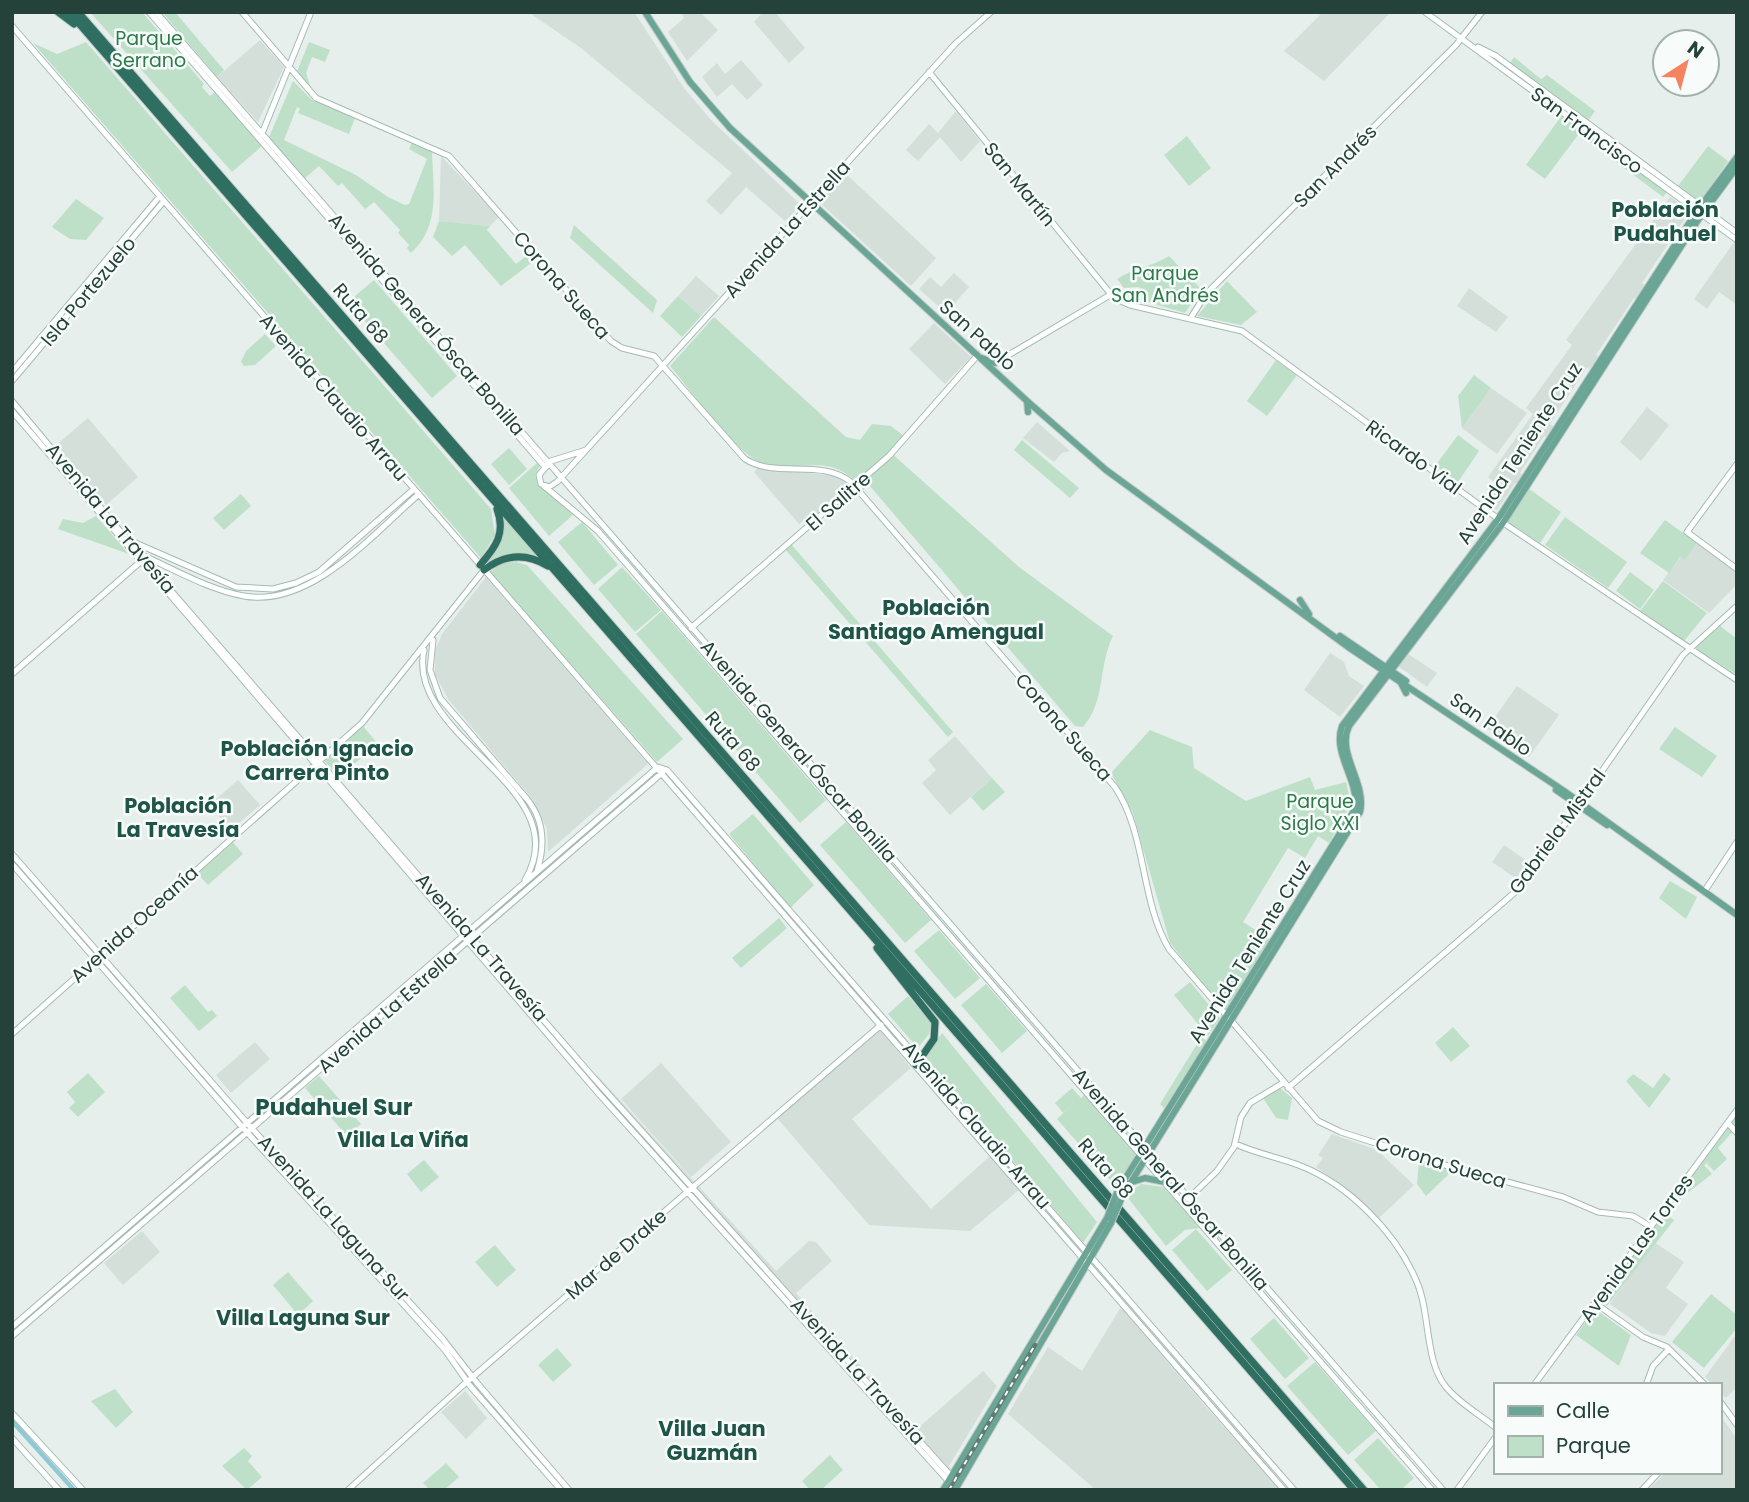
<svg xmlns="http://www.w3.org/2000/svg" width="1749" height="1502" font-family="Poppins,sans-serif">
	<rect width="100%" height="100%" fill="#e6efeb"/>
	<path fill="#d4dfda" d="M528 12H634L684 88 711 120 801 205 785 221 746 187 721 215 706 201 732 173 581 48Z
		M681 12H700L718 30 687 61 668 32 684 18Z
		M763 12H775L805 48 789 63 754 22Z
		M1323 12H1391L1324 81 1284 51Z
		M260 40 284 67 258 122 217 77Z
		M741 60 763 85 747 100 732 84 717 97 702 77 717 63 725 74Z
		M956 111 980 141 961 162 940 137 918 161 906 150 929 124 938 133Z
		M441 156 499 217 490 226 439 221Z
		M844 172 936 258 911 286 818 201Z
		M1670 197 1693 213 1690 219 1686 217 1642 283 1645 285 1637 299 1634 298 1596 355 1598 357 1590 369 1587 367 1550 424 1554 427 1547 437 1544 436 1520 473 1523 475 1517 484 1515 483 1497 510 1487 503 1499 486 1488 477 1533 414 1526 408 1572 345 1566 340Z
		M1734 242 1737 244V305L1719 292 1707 309 1694 299Z
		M954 273 969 287 946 313 919 289 930 277 941 287Z
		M696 276 719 296 701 316 678 296Z
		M1469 288 1508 317 1496 332 1457 306Z
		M934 323 971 357 945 384 909 349Z
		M1491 388 1527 413 1497 454 1462 428Z
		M1647 407 1669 425 1641 461 1620 442Z
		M88 418 138 477 106 505 56 445Z
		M1037 422 1070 451 1062 453 1054 462 1023 438Z
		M758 468 837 476 848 485 808 523 805 519 799 524 754 472Z
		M1697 543 1737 573V584L1709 613 1663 580 1681 557 1685 559Z
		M486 577 648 764 548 852 547 829 533 800 448 699 435 674V651L442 634Z
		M1330 653 1344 662 1349 676 1364 686 1340 717 1304 690Z
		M1408 654 1437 673 1427 687 1398 666Z
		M1517 686 1559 715 1529 757 1487 728Z
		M955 736 992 778 950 815 922 783 936 770 928 760Z
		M238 780 260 805 231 830 209 805Z
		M1504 845 1530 863 1518 880 1492 862Z
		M880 1029 911 1068 852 1119 931 1209 990 1156 1019 1190 970 1231 869 1225 777 1118Z
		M255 1042 270 1059 231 1093 216 1075Z
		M661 1063 731 1142 691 1177 621 1099Z
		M597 1075 776 1271 809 1241 816 1242 832 1261 796 1293 917 1429 983 1371 997 1386 949 1466 951 1469 946 1475 592 1080Z
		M1332 1134 1377 1150 1414 1185 1378 1219 1336 1181 1316 1167 1323 1158 1318 1155Z
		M142 1231 160 1252 123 1285 104 1263Z
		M1654 1242 1684 1262 1666 1288 1688 1304 1665 1336 1651 1333 1610 1304Z
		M1121 1307 1207 1408 1280 1490H1096L1008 1414 1048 1347 1082 1371Z
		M1737 1333V1387L1726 1398 1719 1391V1385H1713L1705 1377Z
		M465 1391 487 1418 466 1439 441 1412Z
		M1723 1419 1737 1439V1490H1648L1666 1472H1719V1420Z"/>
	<path fill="#bfe0c8" d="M90 12H142L204 84 202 87 210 96 215 92 262 146 232 172Z
		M162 12H175L224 70 217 77Z
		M86 42 491 509 495 535 481 558 33 43 57 54Z
		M309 42 330 50 325 62 312 57 306 73 311 89 296 74Z
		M1514 57 1541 79 1547 75 1595 111 1588 121 1510 63Z
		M293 81 312 100 355 118 349 134 298 113 300 109 297 107 284 140 356 175 388 197 405 205 409 204 427 159 409 149 413 140 432 151C433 188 441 226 411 253L407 248 409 245 398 233 400 230 374 202 365 209 342 183 338 186 319 166 304 179 269 137Z
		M1562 115 1581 131 1545 179 1526 165Z
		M1587 134 1667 192 1663 197 1584 138Z
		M1187 136 1211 168 1189 186 1164 155Z
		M1708 146 1728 161 1700 202 1678 186Z
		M76 199 104 218 86 240 70 239 52 227Z
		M439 221 490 226 487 230 516 264 530 253 535 260 501 286 465 245 452 256 433 237Z
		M574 225 657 300 653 313 570 238Z
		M1169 256 1201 289 1185 313 1144 301 1139 287 1124 288 1117 279C1134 268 1151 267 1169 256Z
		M374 280 457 376 432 398 348 302Z
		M1227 281 1257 312 1241 325 1197 316Z
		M678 296 701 316 682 337 660 316Z
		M714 317 846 437 860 440 872 424 891 426 904 436 890 452 1019 567 1113 636C1098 666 1106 701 1083 727L1075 726 869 485 863 490C829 446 797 478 758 461 735 451 689 388 670 366Z
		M265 334 276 346 255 365 244 366 241 362 246 351Z
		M1276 360 1297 375 1267 416 1247 401Z
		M1474 375 1491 388 1462 428 1458 396Z
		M1458 435 1479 451 1458 482 1435 466Z
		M1022 440 1079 488 1070 498 1014 450Z
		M509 448 527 469 509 485 491 464Z
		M537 463 540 466 535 475 538 485 574 514 549 536 509 488Z
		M1528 488 1561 512 1540 543 1507 522Z
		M241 494 251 506 224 530 213 518Z
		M96 516 129 554 58 529 63 519 83 523Z
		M503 517 538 557 521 553 487 563 495 551Z
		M1565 517 1627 562 1608 588 1545 545Z
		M1665 520 1697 543 1685 560 1680 557 1669 573 1640 553Z
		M582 522 618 565 594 585 558 542Z
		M791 544 953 732 948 737 785 549Z
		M516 562 527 565 683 739 657 762 490 572 502 563Z
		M622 567 661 610 635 632 598 589Z
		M1630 572 1654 590 1640 609 1616 591Z
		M1663 581 1707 613 1684 641 1640 611Z
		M662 611 826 800 800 823 636 634Z
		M1720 626 1737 639V675L1695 648Z
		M363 726 378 744 338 777 324 760Z
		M1675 727 1717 756 1702 777 1659 749Z
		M1150 730 1192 747 1194 768 1246 801 1310 777 1315 790 1346 782 1351 804 1329 843 1318 836 1305 858 1288 848 1243 922 1270 939 1226 1013 1170 943 1133 813 1111 773Z
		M992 778 1005 792 983 811 971 797Z
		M753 814 814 885 790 908 729 834Z
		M846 822 931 920 905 943 820 845Z
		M232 841 243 854 208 885 197 873Z
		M1670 881 1697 897 1686 919 1659 898Z
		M779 918 787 928 741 968 732 958Z
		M939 930 980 978 955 999 914 951Z
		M1190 982 1220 1018 1208 1036 1174 995Z
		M986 984 1027 1031 1002 1053 961 1005Z
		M185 985 208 1012 212 1010 217 1016 199 1031 170 998Z
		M908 996 931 1023 929 1034 918 1048 888 1014Z
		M1453 1027 1470 1046 1451 1062 1435 1043Z
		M942 1033 1097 1222 1083 1243 924 1057Z
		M1202 1036 1207 1042 1164 1108 1160 1104Z
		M88 1073 105 1092 78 1117 69 1108 75 1102 67 1092Z
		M1664 1073 1671 1079 1649 1108 1626 1081 1633 1074 1653 1088Z
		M319 1076 361 1124 347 1136 305 1088Z
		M1279 1087 1292 1098 1288 1120 1276 1118 1263 1098Z
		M1072 1088 1081 1098 1085 1094 1136 1153 1117 1188 1057 1119 1075 1102 1063 1113 1055 1103Z
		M1737 1115V1127L1718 1148 1727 1159 1714 1171 1707 1164 1709 1161 1704 1165 1712 1174 1667 1209Z
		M424 1160 439 1177 421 1192 407 1174Z
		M1419 1162 1448 1169 1450 1173 1426 1196 1417 1184Z
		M1141 1184 1164 1187 1200 1228 1185 1230 1166 1246 1128 1198 1131 1191Z
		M1664 1213 1674 1220 1607 1306 1600 1301Z
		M1196 1229 1232 1270 1207 1291 1172 1250Z
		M495 1245 516 1270 497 1287 475 1262Z
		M288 1272 313 1301 298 1315 273 1285Z
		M1711 1294 1737 1315V1328L1704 1368 1672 1342Z
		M1595 1309 1631 1335 1619 1366 1576 1335Z
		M1274 1318 1309 1358 1285 1379 1250 1339Z
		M557 1348 572 1365 553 1382 538 1365Z
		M1315 1362 1376 1431 1348 1455 1287 1386Z
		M115 1389 133 1412 116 1428 91 1401Z
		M1378 1438 1414 1478 1401 1490H1381L1354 1460Z
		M244 1448 252 1456 248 1461 262 1477 247 1490 222 1466Z
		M830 1455 843 1470 821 1490H810L802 1481Z
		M446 1463 459 1477 444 1490H430L423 1483Z"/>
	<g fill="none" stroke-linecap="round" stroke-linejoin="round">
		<path stroke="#8ec9d4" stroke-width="4.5" d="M12 1421 74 1490"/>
		<defs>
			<path id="secondary" d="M149 12 545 467
				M156 12 1443 1490
				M242 12 316 98 449 156 611 341 622 348 654 356 745 459C777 479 821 458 851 482L1115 787C1147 835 1140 900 1169 949L1318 1121 1341 1132 1441 1164 1563 1197 1598 1212 1633 1216 1651 1227
				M1425 12 1737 240
				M12 26 1284 1490
				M1478 47 1496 56 1737 233
				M929 72 1114 298 1130 305 1242 331 1508 526 1737 680
				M261 136 311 12
				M1190 319 1206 294 1456 45 1482 12
				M995 363 1110 295
				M12 372 160 196
				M12 381 164 201
				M12 401 140 555 593 1077 951 1476 956 1488
				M12 411 599 1094 951 1484
				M586 450 551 461 539 475 541 484 549 487 557 482 956 43 991 12
				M1737 464 1687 532 1737 569
				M544 486 598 531 1432 1490
				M131 541 236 587 273 589 296 583 319 572 414 489
				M144 556C175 570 210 590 244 596 311 608 373 534 419 494
				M691 628 889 456 977 356
				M433 640 430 670 440 698 527 799C544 820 545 846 537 871
				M424 650C405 738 580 788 525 880
				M12 674 139 563
				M12 854 248 1124 442 1338 477 1383 569 1490
				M12 864 243 1128 445 1350 471 1387 561 1490
				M1704 892 1737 842
				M12 1034 362 723 484 570
				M1288 1088 1521 887 1683 655 1737 606
				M1728 1123 1737 1133
				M1236 1144C1257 1154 1279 1157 1301 1166 1349 1185 1396 1233 1416 1280 1431 1313 1424 1360 1446 1387 1459 1403 1479 1414 1495 1427
				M1188 1199 1217 1171 1234 1147 1241 1117 1250 1103 1283 1083
				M1595 1303 1643 1337 1667 1347 1705 1385
				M12 1327 658 767 667 770 694 801 1294 1490
				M12 1336 663 772
				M1534 1385 1737 1110
				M1646 1385 1653 1366 1669 1349
				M1719 1400 1737 1425
				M12 1413 83 1490
				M12 1438 59 1490
				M348 1490 461 1387 881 1025
				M1457 1490 1495 1438
				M1642 1490 1659 1472"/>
			<path id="primary" d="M645 12 690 82 730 128 1027 401 1106 470 1351 649 1564 791 1737 915
				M979 357 995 363
				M1027 401 1028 412
				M1300 600 1309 614
				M1340 636 1406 681
				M1400 681 1406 693
				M1556 790 1607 825
				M1129 1183 1145 1178 1165 1182
				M1118 1190 1355 809C1360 781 1332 754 1342 726L1498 519 1697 211 1737 157
				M1123 1195 1360 812C1367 783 1336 753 1349 726L1503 523 1698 220 1737 167
				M943 1490 1107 1218
				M955 1490 1111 1223"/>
			<path id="highway" d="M58 12 74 24
				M69 12 1354 1490
				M78 12 1364 1490
				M480 565C496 547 506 533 497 509
				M484 570C505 554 527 553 548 566
				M877 948 935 1022 934 1039 916 1065"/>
		</defs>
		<use href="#secondary" stroke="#a4bbb3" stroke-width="7"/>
		<use href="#primary" stroke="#c2cac8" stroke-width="8"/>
		<use href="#highway" stroke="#c2cac8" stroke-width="9"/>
		<use href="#secondary" stroke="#fff" stroke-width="5"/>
		<use href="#primary" stroke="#6aa596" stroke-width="6"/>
		<use href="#highway" stroke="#2f6f62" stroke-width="7"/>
		<defs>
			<path id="rail" d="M949 1490 1035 1345"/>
		</defs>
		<use href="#rail" stroke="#5f7d75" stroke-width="4.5"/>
		<use href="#rail" stroke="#f7fbf9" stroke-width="2" stroke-dasharray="5" stroke-linecap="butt"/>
		<defs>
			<path id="primary-bridge" d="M1107 1218 1118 1190
				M1111 1223 1123 1195"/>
		</defs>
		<use href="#primary-bridge" stroke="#c2cac8" stroke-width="8" stroke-linecap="butt"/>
		<use href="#primary-bridge" stroke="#6aa596" stroke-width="6"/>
	</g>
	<g text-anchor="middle" stroke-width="5" stroke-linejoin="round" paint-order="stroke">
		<g font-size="19" fill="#2d7a4b" stroke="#f7fbf9">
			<text x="149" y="45">Parque<tspan x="149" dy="22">Serrano</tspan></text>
			<text x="1165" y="280">Parque<tspan x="1165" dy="22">San Andrés</tspan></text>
			<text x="1320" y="808">Parque<tspan x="1320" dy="22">Siglo XXI</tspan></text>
		</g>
		<g font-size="19" fill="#24423a" stroke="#f7fbf9">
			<text transform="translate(1587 130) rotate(36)" y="7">San Francisco</text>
			<text transform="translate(1335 166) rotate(-45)" y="7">San Andrés</text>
			<text transform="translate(1020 184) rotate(51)" y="7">San Martín</text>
			<text transform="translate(787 229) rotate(-48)" y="7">Avenida La Estrella</text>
			<text transform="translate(562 285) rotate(49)" y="7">Corona Sueca</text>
			<text transform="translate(88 291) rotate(-50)" y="7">Isla Portezuelo</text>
			<text transform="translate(361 313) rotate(49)" y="7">Ruta 68</text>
			<text transform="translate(427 324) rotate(49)" y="7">Avenida General Óscar Bonilla</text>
			<text transform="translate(978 335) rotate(42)" y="7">San Pablo</text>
			<text transform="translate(334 397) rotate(49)" y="7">Avenida Claudio Arrau</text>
			<text transform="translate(1519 453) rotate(-57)" y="7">Avenida Teniente Cruz</text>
			<text transform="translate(1414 457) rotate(36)" y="7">Ricardo Vial</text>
			<text transform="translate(838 501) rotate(-41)" y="7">El Salitre</text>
			<text transform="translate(111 518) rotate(50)" y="7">Avenida La Travesía</text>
			<text transform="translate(1491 724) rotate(35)" y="7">San Pablo</text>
			<text transform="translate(1064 727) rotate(49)" y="7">Corona Sueca</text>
			<text transform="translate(733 741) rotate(49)" y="7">Ruta 68</text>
			<text transform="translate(799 751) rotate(49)" y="7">Avenida General Óscar Bonilla</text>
			<text transform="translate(1557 831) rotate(-54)" y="7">Gabriela Mistral</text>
			<text transform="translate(134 924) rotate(-42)" y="7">Avenida Oceanía</text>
			<text transform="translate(482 947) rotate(49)" y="7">Avenida La Travesía</text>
			<text transform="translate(1249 951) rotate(-58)" y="7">Avenida Teniente Cruz</text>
			<text transform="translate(387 1011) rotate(-41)" y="7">Avenida La Estrella</text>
			<text transform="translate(977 1125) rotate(49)" y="7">Avenida Claudio Arrau</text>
			<text transform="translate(1441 1162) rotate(17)" y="7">Corona Sueca</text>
			<text transform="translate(1106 1168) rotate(49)" y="7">Ruta 68</text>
			<text transform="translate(1171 1179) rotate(49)" y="7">Avenida General Óscar Bonilla</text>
			<text transform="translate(334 1218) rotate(48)" y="7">Avenida La Laguna Sur</text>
			<text transform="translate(1636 1248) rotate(-54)" y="7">Avenida Las Torres</text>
			<text transform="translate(616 1254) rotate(-41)" y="7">Mar de Drake</text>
			<text transform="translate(858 1371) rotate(48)" y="7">Avenida La Travesía</text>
		</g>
		<g font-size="21" font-weight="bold" fill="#1f5548" stroke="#f7fbf9">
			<text x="1665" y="217">Población<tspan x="1665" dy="24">Pudahuel</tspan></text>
			<text x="936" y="615">Población<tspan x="936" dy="24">Santiago Amengual</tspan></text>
			<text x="317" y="756">Población Ignacio<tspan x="317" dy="24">Carrera Pinto</tspan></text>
			<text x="178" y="813">Población<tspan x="178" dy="24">La Travesía</tspan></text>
			<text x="403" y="1147">Villa La Viña</text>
			<text x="303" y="1325">Villa Laguna Sur</text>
			<text x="712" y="1436">Villa Juan<tspan x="712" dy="24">Guzmán</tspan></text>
		</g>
		<g font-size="23" font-weight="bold" fill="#1f5548" stroke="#f7fbf9">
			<text x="334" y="1115">Pudahuel Sur</text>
		</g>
	</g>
	<rect width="1749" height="1502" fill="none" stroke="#24423a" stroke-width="28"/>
	<rect x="1494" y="1383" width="228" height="91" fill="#f7fbf9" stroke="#a3b1ad" stroke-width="2"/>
	<rect x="1508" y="1406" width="35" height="10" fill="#6aa596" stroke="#a3b1ad" stroke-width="2"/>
	<text x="1556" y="1418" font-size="21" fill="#24423a">Calle</text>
	<rect x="1508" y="1436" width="35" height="21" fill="#bfe0c8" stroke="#a3b1ad" stroke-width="2"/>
	<text x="1556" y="1453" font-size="21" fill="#24423a">Parque</text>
	<g transform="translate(1686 63) rotate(36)"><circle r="33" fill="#f7fbf9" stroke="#a3b1ad" stroke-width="2"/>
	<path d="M0-5L12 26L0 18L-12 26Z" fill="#f4845f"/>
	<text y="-10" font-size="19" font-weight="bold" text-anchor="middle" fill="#24423a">N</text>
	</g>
</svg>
